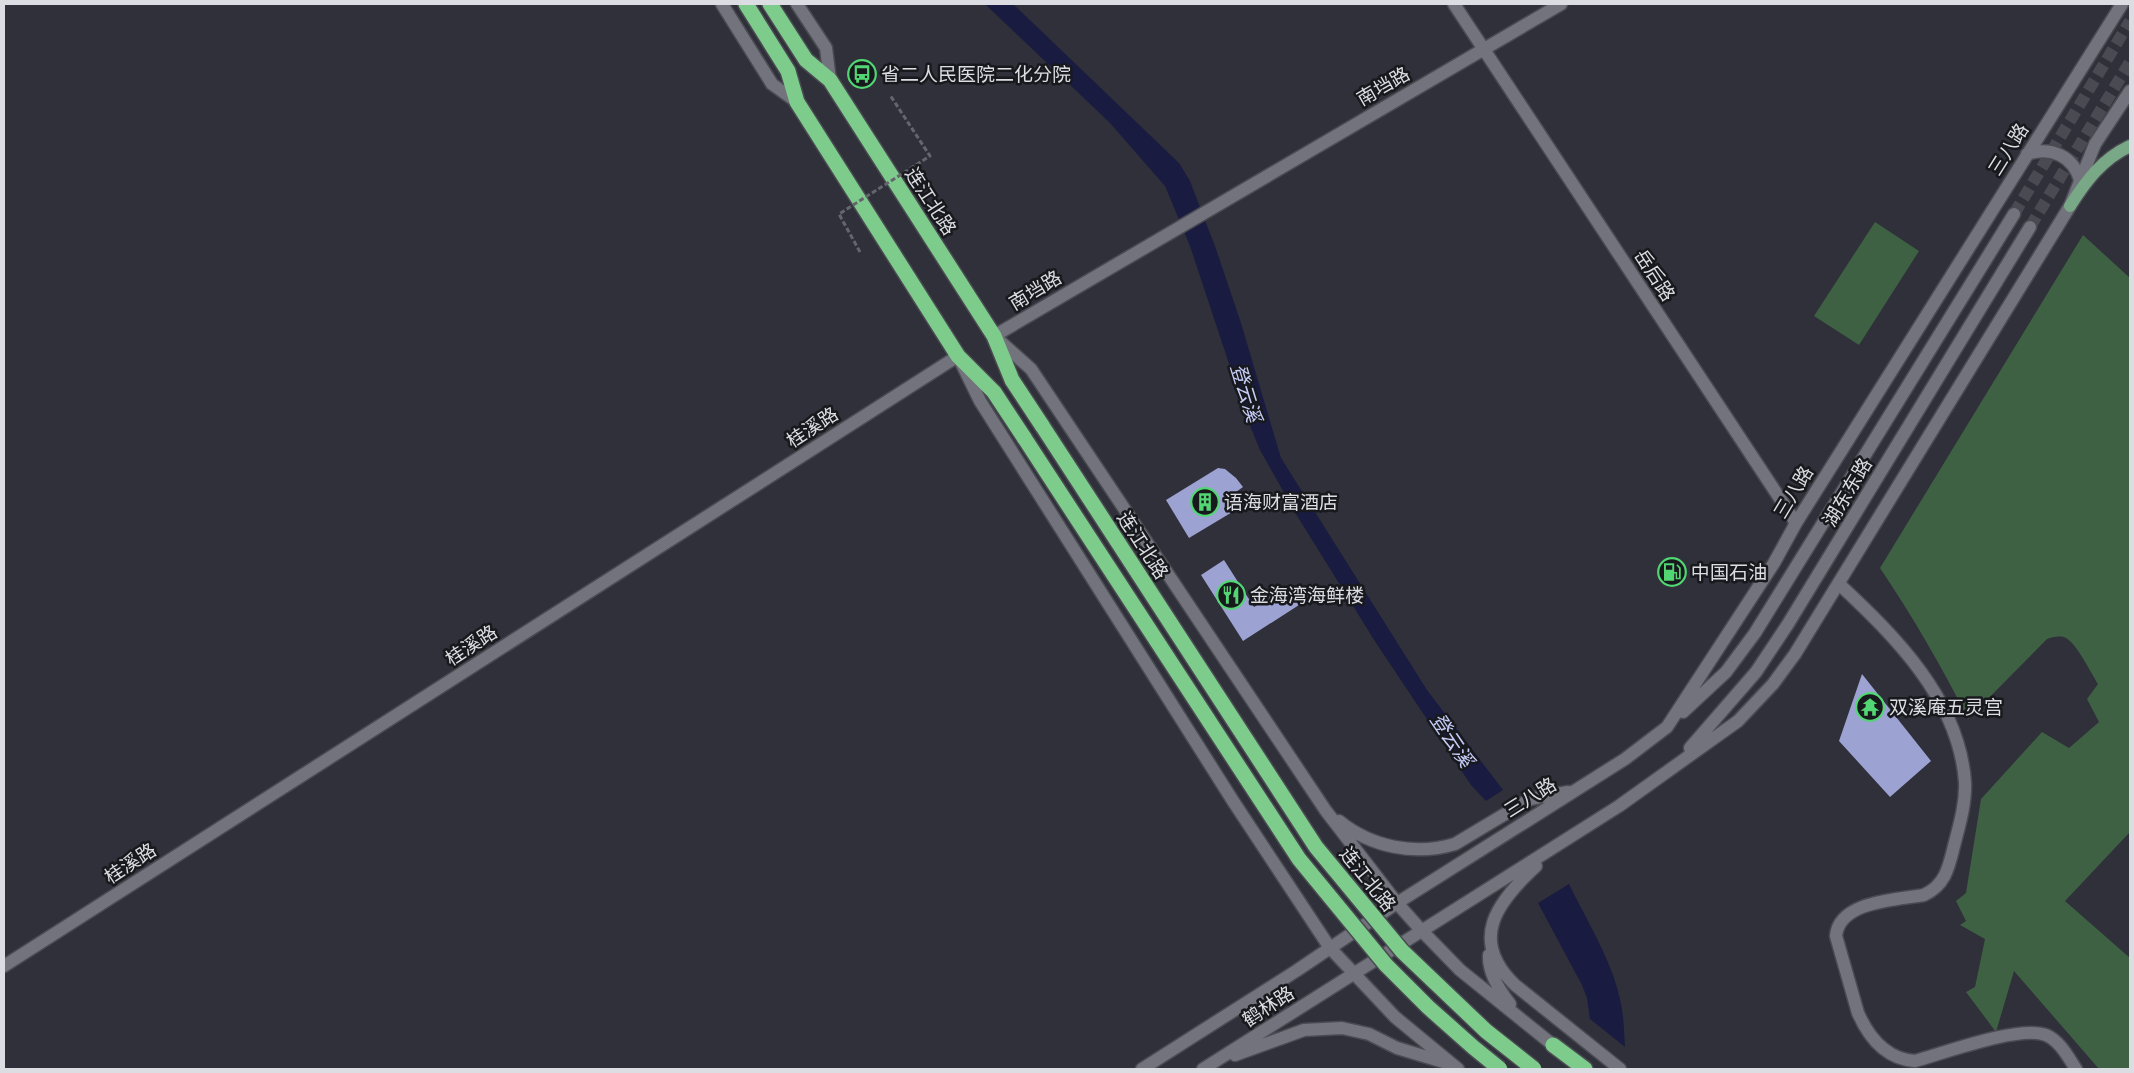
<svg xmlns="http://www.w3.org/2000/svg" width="2134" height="1073" font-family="Karla,'Noto Sans SC',sans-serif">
	<rect width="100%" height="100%" fill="#2f3039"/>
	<path fill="#3e6144" d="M1875 222 1919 251 1859 345 1814 316Z
		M2083 235 2130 278V832L2065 901 2130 958V1069H2099L2014 971 1996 1032 1966 992 1975 987 1985 939 1960 925 1966 921 1956 901 1966 893 1981 799 2042 732 2069 748 2099 722 2087 699 2098 684C2091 673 2077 644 2066 638 2060 635 2053 637 2047 639L1968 719C1942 667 1913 617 1880 568Z"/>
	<path fill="#1a1b40" d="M985 4H1013L1179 163 1190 181 1216 249 1241 323 1281 458 1427 690 1503 790 1486 801 1471 785 1376 643 1296 514 1260 450 1248 421 1190 246 1165 186 1110 123Z
		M1569 884C1587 921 1614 964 1621 1004 1624 1018 1624 1033 1625 1047L1590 1019 1587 998 1582 985 1538 903Z"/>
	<path fill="#9ca2d2" d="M1218 468 1225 469 1236 478 1243 487 1236 492 1244 505 1189 538 1166 500Z
		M1224 560 1254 607 1286 586 1299 605 1243 641 1201 575Z
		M1862 674 1931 761 1890 797 1839 741Z"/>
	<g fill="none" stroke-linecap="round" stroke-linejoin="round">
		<path stroke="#494a52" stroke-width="12" stroke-dasharray="12 6" stroke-linecap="butt" d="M2014 214 2130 21
			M2030 227 2130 62"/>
		<defs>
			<path id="street" d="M1839 584C1896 637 1959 700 1965 782 1966 802 1960 823 1955 842 1949 865 1947 884 1924 895 1896 900 1839 901 1836 936L1858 1013C1869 1038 1886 1059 1915 1061 1944 1053 2019 1025 2046 1035 2060 1041 2068 1057 2076 1069"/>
			<path id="secondary" d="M722 4 772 84 797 102
				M797 4 826 48 830 80
				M1454 4 1796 523
				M2027 154C2051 146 2073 156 2080 180
				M1683 712 1726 672 1755 633 2014 214
				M1690 748 1756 672 1788 624 2030 227
				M1339 821C1371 847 1415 856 1455 844L1530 799 1568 792
				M1536 866C1497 902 1468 940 1515 985L1620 1069
				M1489 955C1488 973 1499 990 1510 1004
				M4 966 958 356 980 401 1233 801 1330 948 1395 1017 1458 1069
				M1553 1045 1460 970 1421 930 1397 903 1326 811 1031 369 994 336 1561 4
				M1235 1055 1304 1030 1342 1028 1369 1034 1397 1048 1447 1063
				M1142 1069 1296 971 1397 903 1625 759 1667 727 1774 563 1796 523 2122 4
				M1203 1069 1619 806 1738 721 1773 684 1795 654 2070 206 2095 144 2130 91"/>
			<path id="primary" d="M2070 206C2086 181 2102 159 2130 146"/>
			<path id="highway" d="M746 4 788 71 797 102 958 356 994 392 1025 439
				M770 4 806 60 830 80 994 336 1012 380 1043 427
				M1553 1045 1585 1069"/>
		</defs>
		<use href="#street" stroke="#4a4b52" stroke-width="15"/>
		<use href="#secondary" stroke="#4a4b52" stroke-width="15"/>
		<use href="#primary" stroke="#4a4b52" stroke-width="15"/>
		<use href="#highway" stroke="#4a4b52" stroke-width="18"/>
		<use href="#street" stroke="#72737d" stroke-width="12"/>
		<use href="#secondary" stroke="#72737d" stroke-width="12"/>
		<use href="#primary" stroke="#79a886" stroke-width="12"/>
		<use href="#highway" stroke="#7ecc8c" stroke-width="15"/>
		<defs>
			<path id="highway-bridge" d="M1043 427 1316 847 1402 951 1486 1031 1534 1069
				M1025 439 1299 859 1386 965 1428 1007 1473 1047 1500 1069"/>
		</defs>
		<use href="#highway-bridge" stroke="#4a4b52" stroke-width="18" stroke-linecap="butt"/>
		<path stroke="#65666d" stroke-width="3" stroke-dasharray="5 2.5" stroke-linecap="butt" d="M860 252 839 214 930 156 890 95"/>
		<use href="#highway-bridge" stroke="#7ecc8c" stroke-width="15"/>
	</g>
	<defs>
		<symbol id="bus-ring" viewBox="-11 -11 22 22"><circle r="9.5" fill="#18191d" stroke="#52d673" stroke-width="1.5"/><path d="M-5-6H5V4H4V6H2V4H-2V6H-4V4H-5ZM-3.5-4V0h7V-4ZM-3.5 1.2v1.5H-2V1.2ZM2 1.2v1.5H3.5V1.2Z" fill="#52d673"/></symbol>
		<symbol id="building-ring" viewBox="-11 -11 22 22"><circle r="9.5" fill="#18191d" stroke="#52d673" stroke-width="1.5"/><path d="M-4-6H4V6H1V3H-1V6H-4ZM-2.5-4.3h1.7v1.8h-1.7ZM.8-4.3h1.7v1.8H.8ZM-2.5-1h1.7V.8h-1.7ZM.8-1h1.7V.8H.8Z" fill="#52d673"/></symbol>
		<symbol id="fuel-ring" viewBox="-11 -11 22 22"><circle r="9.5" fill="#18191d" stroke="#52d673" stroke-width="1.5"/><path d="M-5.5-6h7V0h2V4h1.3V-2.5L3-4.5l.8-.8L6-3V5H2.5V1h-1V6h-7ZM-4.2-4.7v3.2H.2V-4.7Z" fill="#52d673"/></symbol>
		<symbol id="restaurant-ring" viewBox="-11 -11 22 22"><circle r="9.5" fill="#18191d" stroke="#52d673" stroke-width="1.5"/><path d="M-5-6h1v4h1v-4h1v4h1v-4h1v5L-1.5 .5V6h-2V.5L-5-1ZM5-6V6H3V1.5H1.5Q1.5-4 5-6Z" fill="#52d673"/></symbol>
		<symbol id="temple-ring" viewBox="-11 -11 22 22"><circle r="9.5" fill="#18191d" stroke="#52d673" stroke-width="1.5"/><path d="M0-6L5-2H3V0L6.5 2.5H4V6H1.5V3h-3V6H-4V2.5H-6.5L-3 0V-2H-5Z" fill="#52d673"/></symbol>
	</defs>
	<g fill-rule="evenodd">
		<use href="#bus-ring" x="846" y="58" width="32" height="32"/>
		<use href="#building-ring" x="1189" y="486" width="32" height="32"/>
		<use href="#fuel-ring" x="1656" y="556" width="32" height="32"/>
		<use href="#restaurant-ring" x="1215" y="579" width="32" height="32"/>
		<use href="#temple-ring" x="1854" y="691" width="32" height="32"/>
	</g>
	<g text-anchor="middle" stroke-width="5" stroke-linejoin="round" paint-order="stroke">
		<g font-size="19" fill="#dcdde2" stroke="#18191d" text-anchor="start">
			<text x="881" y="81">省二人民医院二化分院</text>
			<text x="1224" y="509">语海财富酒店</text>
			<text x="1691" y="579">中国石油</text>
			<text x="1250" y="602">金海湾海鲜楼</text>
			<text x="1889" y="714">双溪庵五灵宫</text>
		</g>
		<g font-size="19" fill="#dcdde2" stroke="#18191d">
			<text transform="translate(1383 86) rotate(-30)" y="7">南垱路</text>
			<text transform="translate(2008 149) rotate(-58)" y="7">三八路</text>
			<text transform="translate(931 201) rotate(57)" y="7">连江北路</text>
			<text transform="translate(1655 275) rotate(57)" y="7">岳后路</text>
			<text transform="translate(1035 290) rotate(-31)" y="7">南垱路</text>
			<text transform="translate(812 427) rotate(-33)" y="7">桂溪路</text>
			<text transform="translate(1793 492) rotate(-59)" y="7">三八路</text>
			<text transform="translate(1847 492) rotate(-59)" y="7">湖东东路</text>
			<text transform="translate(1143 545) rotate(57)" y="7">连江北路</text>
			<text transform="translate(471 645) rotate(-33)" y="7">桂溪路</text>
			<text transform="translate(1530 797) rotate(-32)" y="7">三八路</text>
			<text transform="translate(130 863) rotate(-33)" y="7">桂溪路</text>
			<text transform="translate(1368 879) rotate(51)" y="7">连江北路</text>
			<text transform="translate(1268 1006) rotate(-33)" y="7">鹤林路</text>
		</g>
		<g font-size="20" font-style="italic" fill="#c6ccf7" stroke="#18191d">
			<text transform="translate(1246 393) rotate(73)" y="7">登云溪</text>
			<text transform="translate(1452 740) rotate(56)" y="7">登云溪</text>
		</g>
	</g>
	<rect width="2134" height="1073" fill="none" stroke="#dcdde2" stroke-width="10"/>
</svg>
